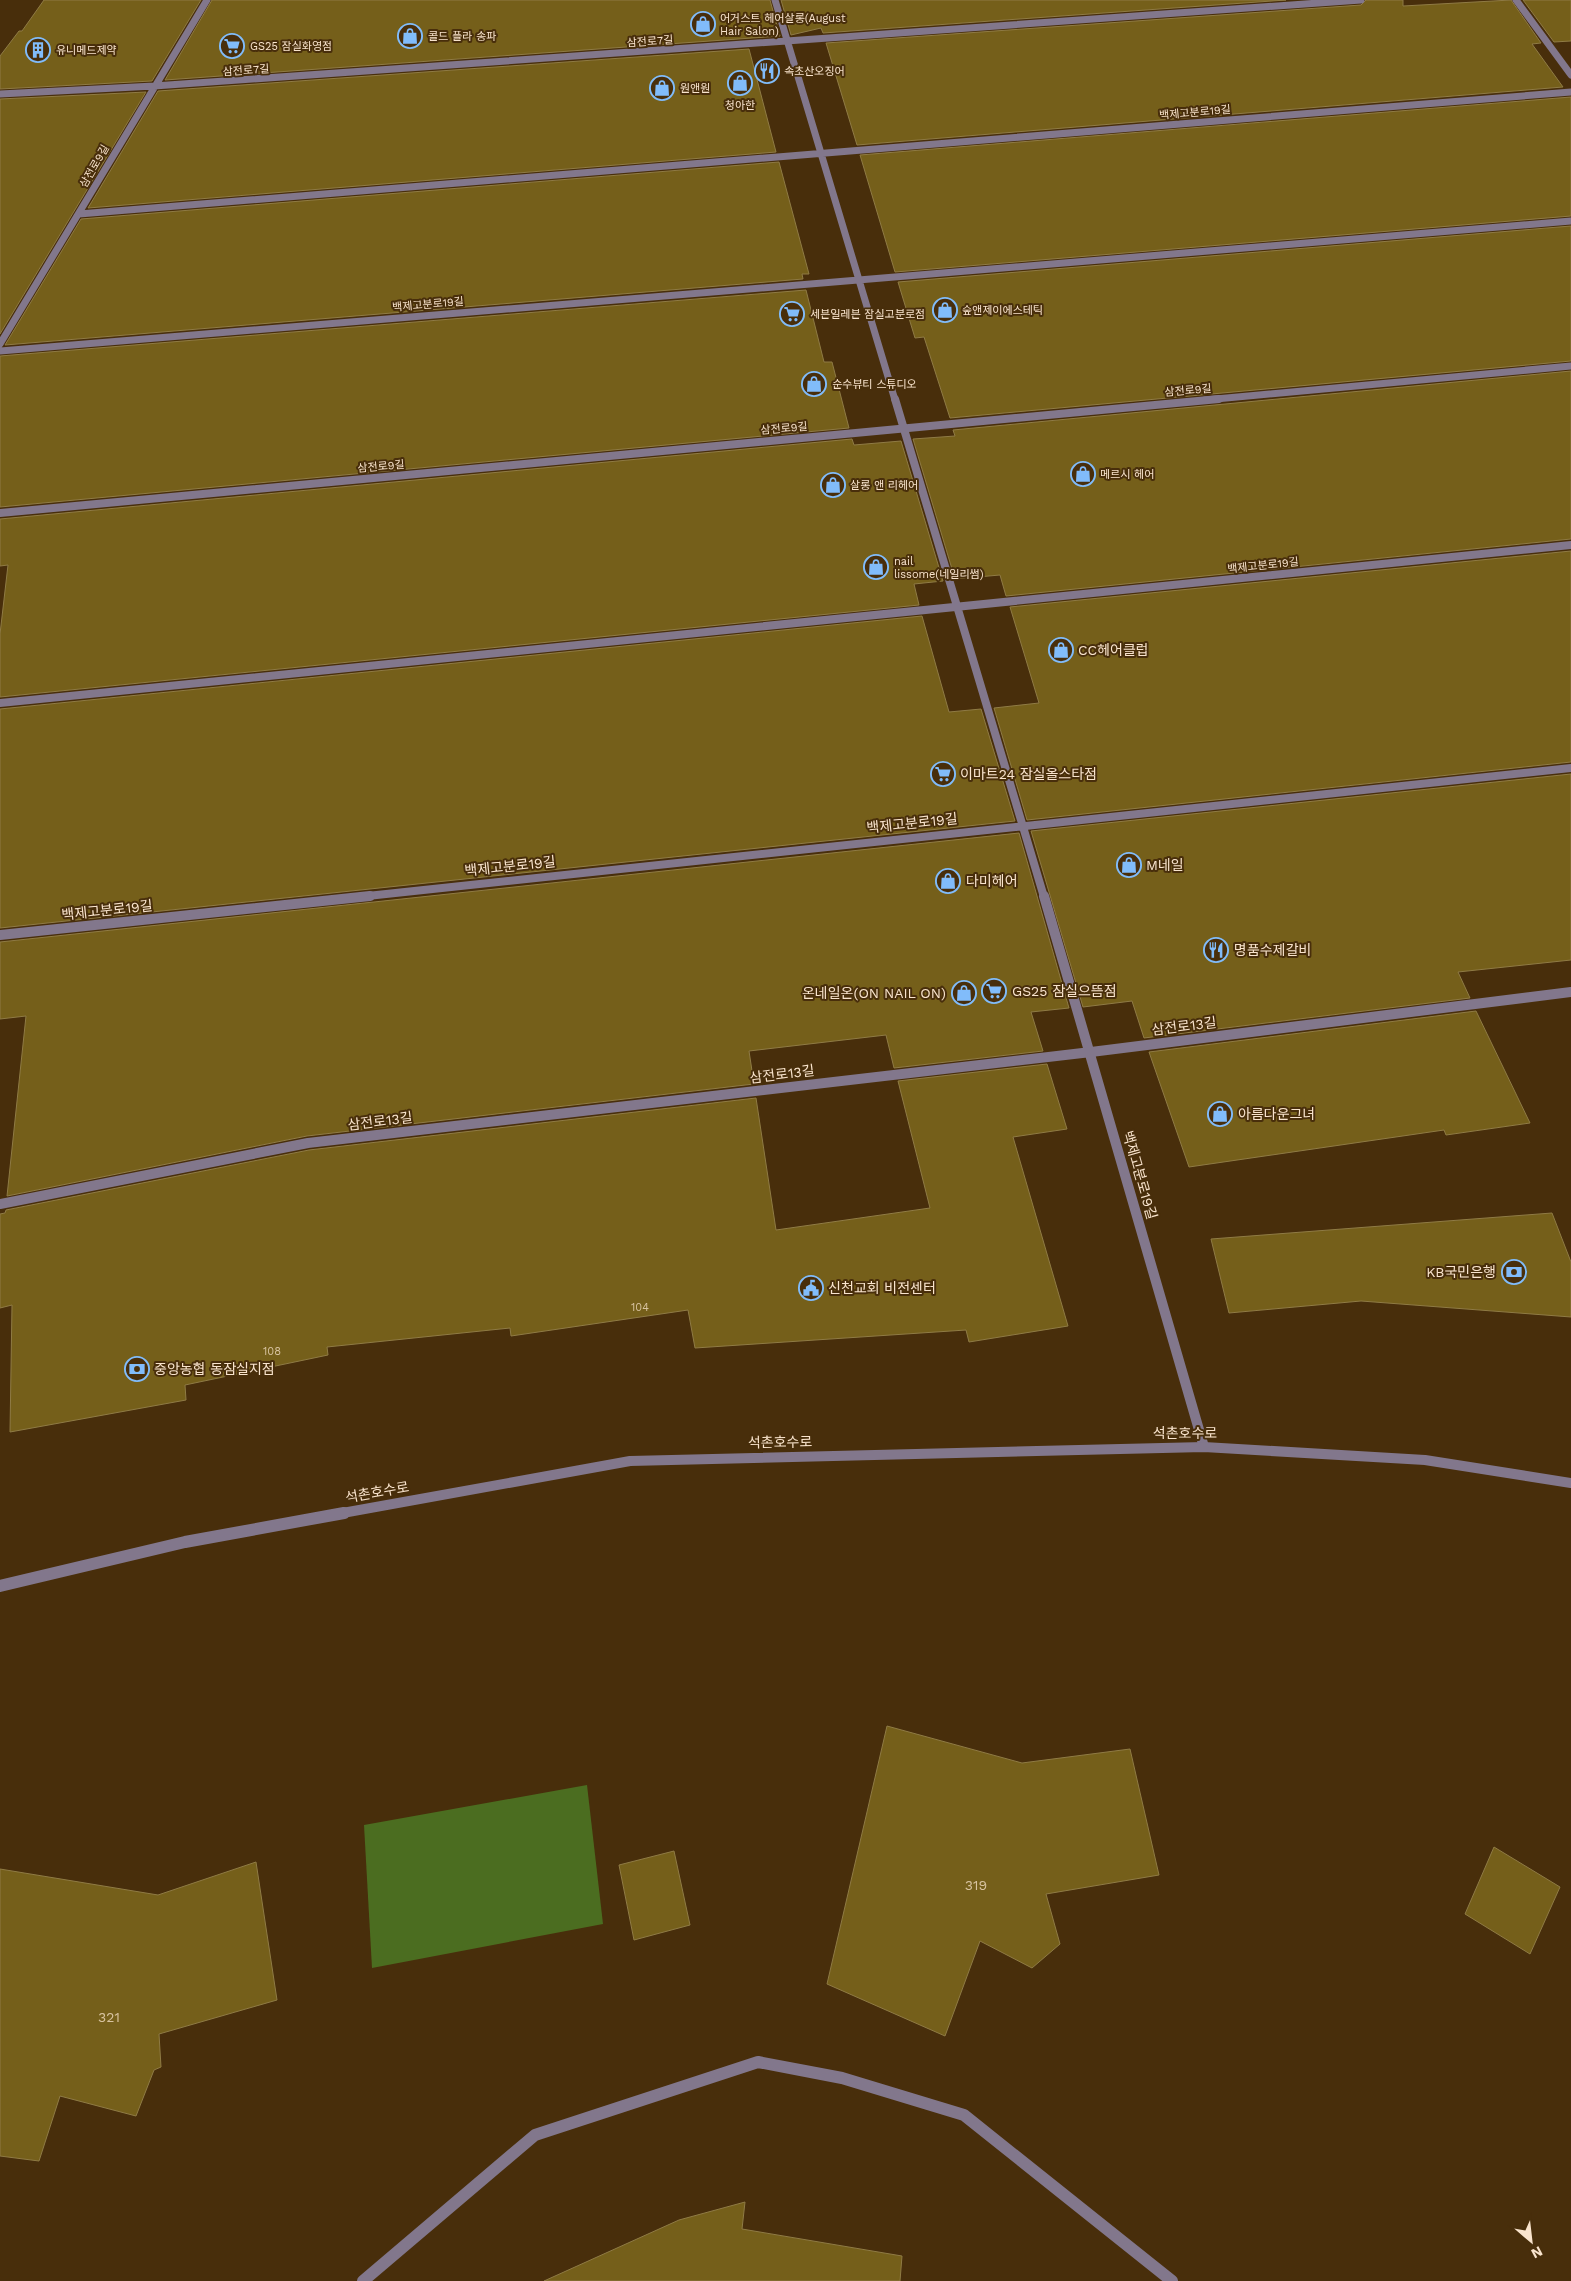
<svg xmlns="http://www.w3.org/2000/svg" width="1571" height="2281" font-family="'Work Sans','Noto Sans KR',sans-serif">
	<rect width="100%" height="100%" fill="#482e0b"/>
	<path fill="#4b6d20" d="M587 1785 603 1924 372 1968 364 1825Z"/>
	<path fill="#755f1a" stroke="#8f7b45" d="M44 0H201L152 81 0 89V56L19 31H22Z
		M212 0H770L780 36 165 80Z
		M781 0H1286L823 33 821 28 791 35Z
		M1366 0H1403V6L1511 0 1541 43 1532 44 1563 87 857 145 826 43 1361 5Z
		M1523 0H1571V41L1554 42Z
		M749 49 776 152 88 208 158 91Z
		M146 92 0 334V99Z
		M1571 97V216L895 272 860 155Z
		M779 162 809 274H802L803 279 5 345 81 219Z
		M1571 226V361L950 418 924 337 915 338 898 282Z
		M806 290 824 362H832L849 428 0 507V356Z
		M1571 371V539L1006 596 1000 575 955 579 913 439 955 436 953 430Z
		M852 439 854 445 901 441 943 581 914 584 919 605 0 697V634L8 565 0 566V519Z
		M1571 551V762L1027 820 994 708 1039 703 1010 607Z
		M922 616 949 712 981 709 1015 821 0 928V709Z
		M1571 774V960L1458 972 1470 998 1144 1038 1132 1001 1083 1007 1031 831Z
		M1019 833 1069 1008 1031 1012 1043 1051 894 1068 886 1035 749 1051 754 1084 307 1136 7 1196 26 1016 0 1019V942Z
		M1476 1011 1530 1123 1446 1135 1444 1130 1189 1167 1149 1052Z
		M1047 1064 1067 1129 1013 1137 1068 1326 969 1342 966 1330 695 1348 688 1310 511 1336 510 1328 327 1347 328 1355 185 1385 186 1400 10 1432 12 1305 0 1308V1214L5 1213 6 1210 309 1150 756 1098 776 1230 930 1208 898 1081Z
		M1552 1213 1571 1262V1317L1361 1301 1229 1313 1211 1239Z
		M887 1726 1022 1763 1130 1749 1159 1875 1046 1894 1060 1944 1032 1968 980 1941 945 2036 827 1984Z
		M1494 1847 1560 1887 1530 1954 1465 1914Z
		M674 1851 690 1925 634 1940 619 1865Z
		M256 1862 277 2000 159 2034 161 2067 154 2070 136 2116 60 2096 39 2161 0 2156V1869L158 1895Z
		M745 2202 742 2229 902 2256 900 2281H544L679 2220Z"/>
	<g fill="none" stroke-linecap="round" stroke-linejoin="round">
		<path stroke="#82778c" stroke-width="12" d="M363 2281 535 2135 758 2062 842 2078 964 2115 1172 2281"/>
		<path stroke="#82778c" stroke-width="7" d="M775 0 895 400
			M1516 0 1571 75
			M0 94 154 86 1361 0
			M79 214 1571 92
			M0 344 207 0
			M0 351 1571 221
			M1205 400 1571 366"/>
		<path stroke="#82778c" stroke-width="8" d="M895 399 1044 897
			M0 513 1219 399
			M0 703 1571 545
			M358 897 1571 768"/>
		<path stroke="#82778c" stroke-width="10" d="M1044 896 1204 1447
			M0 935 370 896
			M0 1204 308 1143 1091 1052 1571 992"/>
		<path stroke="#82778c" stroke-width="10" d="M337 1514 630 1461 1204 1447 1425 1460 1571 1483"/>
		<path stroke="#82778c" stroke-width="12" d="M0 1586 185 1542 344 1513"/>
	</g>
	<defs>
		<symbol id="shop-ring" viewBox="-11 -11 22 22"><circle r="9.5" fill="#482e0b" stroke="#81bcfa" stroke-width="1.5"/><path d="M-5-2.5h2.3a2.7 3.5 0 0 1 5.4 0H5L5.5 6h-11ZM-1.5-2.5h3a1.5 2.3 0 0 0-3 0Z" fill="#81bcfa"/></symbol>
		<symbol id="supermarket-ring" viewBox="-11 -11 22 22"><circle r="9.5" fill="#482e0b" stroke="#81bcfa" stroke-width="1.5"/><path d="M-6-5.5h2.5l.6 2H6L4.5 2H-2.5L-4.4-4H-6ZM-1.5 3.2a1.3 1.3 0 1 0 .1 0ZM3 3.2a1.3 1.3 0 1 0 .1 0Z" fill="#81bcfa"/></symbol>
		<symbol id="building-ring" viewBox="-11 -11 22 22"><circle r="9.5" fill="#482e0b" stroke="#81bcfa" stroke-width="1.5"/><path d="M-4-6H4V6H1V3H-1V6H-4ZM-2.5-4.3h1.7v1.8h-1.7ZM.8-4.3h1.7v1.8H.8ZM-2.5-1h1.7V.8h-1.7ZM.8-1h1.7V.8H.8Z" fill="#81bcfa"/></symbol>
		<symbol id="restaurant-ring" viewBox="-11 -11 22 22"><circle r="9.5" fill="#482e0b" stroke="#81bcfa" stroke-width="1.5"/><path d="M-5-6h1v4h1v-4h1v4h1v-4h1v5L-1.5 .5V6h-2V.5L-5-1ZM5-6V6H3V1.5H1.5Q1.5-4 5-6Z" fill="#81bcfa"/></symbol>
		<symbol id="bank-ring" viewBox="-11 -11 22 22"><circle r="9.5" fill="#482e0b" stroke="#81bcfa" stroke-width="1.5"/><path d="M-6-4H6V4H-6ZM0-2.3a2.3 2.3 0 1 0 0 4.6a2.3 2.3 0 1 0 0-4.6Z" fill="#81bcfa"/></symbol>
		<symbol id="civic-ring" viewBox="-11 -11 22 22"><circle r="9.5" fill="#482e0b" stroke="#81bcfa" stroke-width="1.5"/><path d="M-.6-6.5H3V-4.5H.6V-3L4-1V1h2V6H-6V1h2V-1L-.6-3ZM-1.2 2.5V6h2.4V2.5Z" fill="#81bcfa"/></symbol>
	</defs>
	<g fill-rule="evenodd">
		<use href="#shop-ring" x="689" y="10" width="28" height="28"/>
		<use href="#shop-ring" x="396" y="22" width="28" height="28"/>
		<use href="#supermarket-ring" x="218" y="32" width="28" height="28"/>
		<use href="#building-ring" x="24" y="36" width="28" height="28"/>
		<use href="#restaurant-ring" x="753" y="57" width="28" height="28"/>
		<use href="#shop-ring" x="726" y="69" width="28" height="28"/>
		<use href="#shop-ring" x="648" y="74" width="28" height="28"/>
		<use href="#shop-ring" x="931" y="296" width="28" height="28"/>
		<use href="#supermarket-ring" x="778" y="300" width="28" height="28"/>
		<use href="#shop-ring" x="800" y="370" width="28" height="28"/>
		<use href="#shop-ring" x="1069" y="460" width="28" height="28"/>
		<use href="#shop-ring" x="819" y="471" width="28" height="28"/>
		<use href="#shop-ring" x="862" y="553" width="28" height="28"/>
		<use href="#shop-ring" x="1047" y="636" width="28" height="28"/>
		<use href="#supermarket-ring" x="929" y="760" width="28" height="28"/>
		<use href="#shop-ring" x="1115" y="851" width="28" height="28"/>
		<use href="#shop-ring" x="934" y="867" width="28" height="28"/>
		<use href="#restaurant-ring" x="1202" y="936" width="28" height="28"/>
		<use href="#supermarket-ring" x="980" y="977" width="28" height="28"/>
		<use href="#shop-ring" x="950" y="979" width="28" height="28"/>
		<use href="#shop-ring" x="1206" y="1100" width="28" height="28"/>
		<use href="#bank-ring" x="1500" y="1258" width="28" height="28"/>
		<use href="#civic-ring" x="797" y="1274" width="28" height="28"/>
		<use href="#bank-ring" x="123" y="1355" width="28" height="28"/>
	</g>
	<g text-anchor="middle" stroke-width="4" stroke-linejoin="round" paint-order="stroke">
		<g font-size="11" fill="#f9e4cd" stroke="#482e0b" text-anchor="start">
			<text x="720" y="22">어거스트 헤어살롱(August<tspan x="720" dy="13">Hair Salon)</tspan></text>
			<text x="428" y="40">콜드 플라 송파</text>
			<text x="250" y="50">GS25 잠실화영점</text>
			<text x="56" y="54">유니메드제약</text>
			<text x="784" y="75">속초산오징어</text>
			<text x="680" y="92">원앤원</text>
			<text x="740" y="109" text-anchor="middle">청아한</text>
			<text x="962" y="314">숲앤제이에스테틱</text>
			<text x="810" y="318">세븐일레븐 잠실고분로점</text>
			<text x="832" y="388">순수뷰티 스튜디오</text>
			<text x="1100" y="478">메르시 헤어</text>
			<text x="850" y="489">살롱 앤 리헤어</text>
			<text x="894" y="565">nail<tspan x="894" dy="13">lissome(네일리썸)</tspan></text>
		</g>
		<g font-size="11" fill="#f9e4cd" stroke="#482e0b">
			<text transform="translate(650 41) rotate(-4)" y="4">삼전로7길</text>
			<text transform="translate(246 70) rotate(-4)" y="4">삼전로7길</text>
			<text transform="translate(1195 112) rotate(-5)" y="4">백제고분로19길</text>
			<text transform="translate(94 166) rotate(-60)" y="4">삼전로9길</text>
			<text transform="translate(428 304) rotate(-5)" y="4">백제고분로19길</text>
			<text transform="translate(1188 390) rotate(-5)" y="4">삼전로9길</text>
			<text transform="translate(784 428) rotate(-5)" y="4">삼전로9길</text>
			<text transform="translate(381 466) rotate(-5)" y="4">삼전로9길</text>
			<text transform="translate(1263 565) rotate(-6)" y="4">백제고분로19길</text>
		</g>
		<g font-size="11" fill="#d8c3a0">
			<text x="640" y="1311">104</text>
			<text x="272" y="1355">108</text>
		</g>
		<g font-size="14" fill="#f9e4cd" stroke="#482e0b" text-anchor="start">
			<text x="1078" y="655">CC헤어클럽</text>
			<text x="960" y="779">이마트24 잠실올스타점</text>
			<text x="1146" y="870">M네일</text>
			<text x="966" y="886">다미헤어</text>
			<text x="1234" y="955">명품수제갈비</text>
			<text x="1012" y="996">GS25 잠실으뜸점</text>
			<text x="946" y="998" text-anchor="end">온네일온(ON NAIL ON)</text>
			<text x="1238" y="1119">아름다운그녀</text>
			<text x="1496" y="1277" text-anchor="end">KB국민은행</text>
			<text x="828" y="1293">신천교회 비전센터</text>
			<text x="154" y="1374">중앙농협 동잠실지점</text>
		</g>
		<g font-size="14" fill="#f9e4cd" stroke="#482e0b">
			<text transform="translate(912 823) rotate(-6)" y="5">백제고분로19길</text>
			<text transform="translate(510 866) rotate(-6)" y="5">백제고분로19길</text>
			<text transform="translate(107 910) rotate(-6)" y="5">백제고분로19길</text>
			<text transform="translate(1184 1026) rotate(-7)" y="5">삼전로13길</text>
			<text transform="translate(782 1074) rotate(-7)" y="5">삼전로13길</text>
			<text transform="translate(380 1121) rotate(-7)" y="5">삼전로13길</text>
			<text transform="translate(1140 1175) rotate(74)" y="5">백제고분로19길</text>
			<text x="1185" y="1438">석촌호수로</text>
			<text transform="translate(780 1442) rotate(-1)" y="5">석촌호수로</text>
			<text transform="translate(377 1492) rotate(-10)" y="5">석촌호수로</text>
		</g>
		<g font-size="14" fill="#d8c3a0">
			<text x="976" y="1890">319</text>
			<text x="109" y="2022">321</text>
		</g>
	</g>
	<g transform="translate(1531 2241) rotate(152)" stroke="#482e0b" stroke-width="4" paint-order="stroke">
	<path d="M0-4L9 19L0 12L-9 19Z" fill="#f9e4cd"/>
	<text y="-8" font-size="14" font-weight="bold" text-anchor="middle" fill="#f9e4cd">N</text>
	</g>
</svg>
